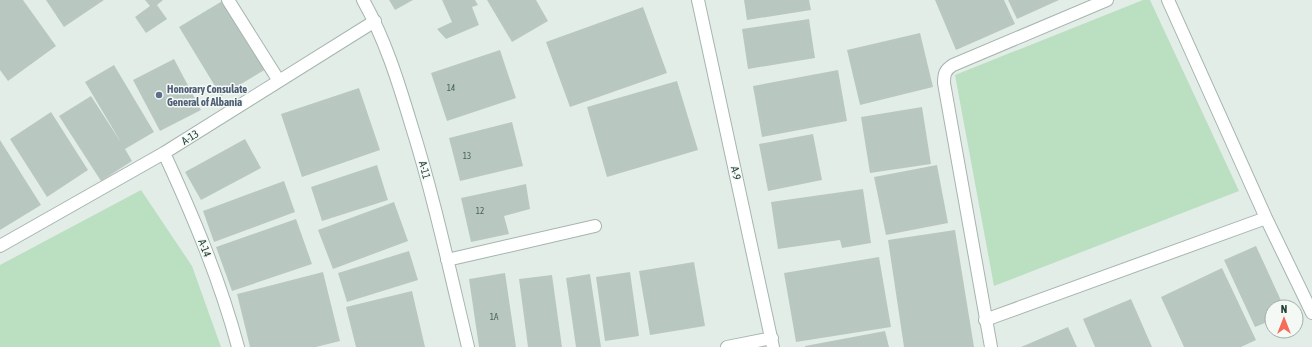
<svg xmlns="http://www.w3.org/2000/svg" width="1312" height="347" font-family="'Asap Condensed',sans-serif">
	<rect width="100%" height="100%" fill="#e3ede7"/>
	<path fill="#bbdfc1" d="M1143 0H1150L1239 191 994 286 955 75Z
		M141 190 192 266 221 347H0V265Z"/>
	<path fill="#b8c8c0" d="M0 0H23L56 46 8 81 0 70Z
		M46 0H104L64 27Z
		M145 0H163L157 5 167 19 146 33 135 17 150 6Z
		M224 0 266 69 221 96 179 27Z
		M389 0H413L395 10Z
		M442 0H475L478 5 472 7 479 25 446 39 437 29 452 22Z
		M487 0H536L548 21 512 42Z
		M744 0H809L811 10 747 20Z
		M935 0H1004L1015 24 956 50Z
		M1008 0H1059L1017 19Z
		M643 7 667 73 570 107 546 42Z
		M809 19 815 58 748 69 742 29Z
		M920 33 933 87 860 105 847 50Z
		M500 50 516 98 447 121 431 73Z
		M174 59 201 110 160 131 133 80Z
		M114 65 154 132 125 149 132 161 101 181 59 116 91 96 122 144 85 82Z
		M838 70 847 121 762 137 753 86Z
		M677 81 698 150 607 177 587 107Z
		M359 88 380 150 302 177 281 114Z
		M922 107 931 164 870 173 861 117Z
		M51 112 88 170 47 197 10 139Z
		M512 122 523 166 460 181 449 138Z
		M813 134 822 180 768 191 759 144Z
		M245 139 261 168 201 200 185 172Z
		M0 140 41 205 0 230Z
		M377 165 388 200 322 221 311 187Z
		M937 165 948 223 886 235 874 177Z
		M284 181 295 212 214 242 203 211Z
		M526 184 530 209 504 216 509 234 471 242 461 198Z
		M863 189 871 243 842 248 840 240 778 249 771 202Z
		M394 202 408 241 333 269 318 230Z
		M296 219 312 264 232 291 216 247Z
		M955 230 974 347H904L888 240Z
		M1256 246 1284 307H1272V320L1255 327 1224 260Z
		M409 251 418 280 347 302 338 273Z
		M879 257 891 327 796 342 784 273Z
		M694 262 705 326 650 335 639 271Z
		M1222 268 1256 340 1241 347H1184L1161 297Z
		M323 272 340 341 316 347H250L237 294Z
		M630 272 639 336 605 341 596 277Z
		M505 273 516 347H479L469 279Z
		M590 274 601 347H576L566 278Z
		M552 275 562 347H528L519 279Z
		M412 291 425 347H356L346 307Z
		M1131 299 1152 347H1095L1083 319Z
		M1068 327 1077 347H1021Z
		M885 331 889 347H805V346Z"/>
	<g fill="none" stroke-linecap="round" stroke-linejoin="round">
		<defs>
			<path id="minor" d="M228 0 279 81
				M363 0C385 39 398 81 411 124 434 197 450 272 468 347
				M698 0 773 347
				M1168 0 1266 218 1312 313
				M164 153C193 216 220 280 238 347
				M0 246 164 153 375 21
				M447 260 595 226
				M985 320 1266 218
				M727 347 772 338
				M991 347 944 83C944 74 945 70 953 65L1107 0"/>
		</defs>
		<use href="#minor" stroke="#a5b5ae" stroke-width="14"/>
		<use href="#minor" stroke="#fff" stroke-width="12"/>
	</g>
	<circle fill="#5c6f8a" stroke="#f4f9f6" stroke-width="1.5" cx="159" cy="95" r="4"/>
	<g text-anchor="middle" stroke-width="3" stroke-linejoin="round" paint-order="stroke">
		<g font-size="9" fill="#486157">
			<text x="451" y="91">14</text>
			<text x="467" y="159">13</text>
			<text x="480" y="214">12</text>
			<text x="494" y="320">1A</text>
		</g>
		<g font-size="11" font-weight="bold" fill="#4e5e75" stroke="#f4f9f6" text-anchor="start">
			<text x="167" y="93">Honorary Consulate<tspan x="167" dy="13">General of Albania</tspan></text>
		</g>
		<g font-size="11" fill="#223f34" stroke="#f4f9f6">
			<text transform="translate(190 137) rotate(-32)" y="4">A-13</text>
			<text transform="translate(425 170) rotate(75)" y="4">A-11</text>
			<text transform="translate(736 173) rotate(78)" y="4">A-9</text>
			<text transform="translate(205 248) rotate(69)" y="4">A-14</text>
		</g>
	</g>
	<g transform="translate(1284 319)"><circle r="19" fill="#f4f9f6" stroke="#a0afa8"/>
	<path d="M0-3L7 15L0 10L-7 15Z" fill="#f56c59"/>
	<text y="-6" font-size="11" font-weight="bold" text-anchor="middle" fill="#223f34">N</text>
	</g>
</svg>
